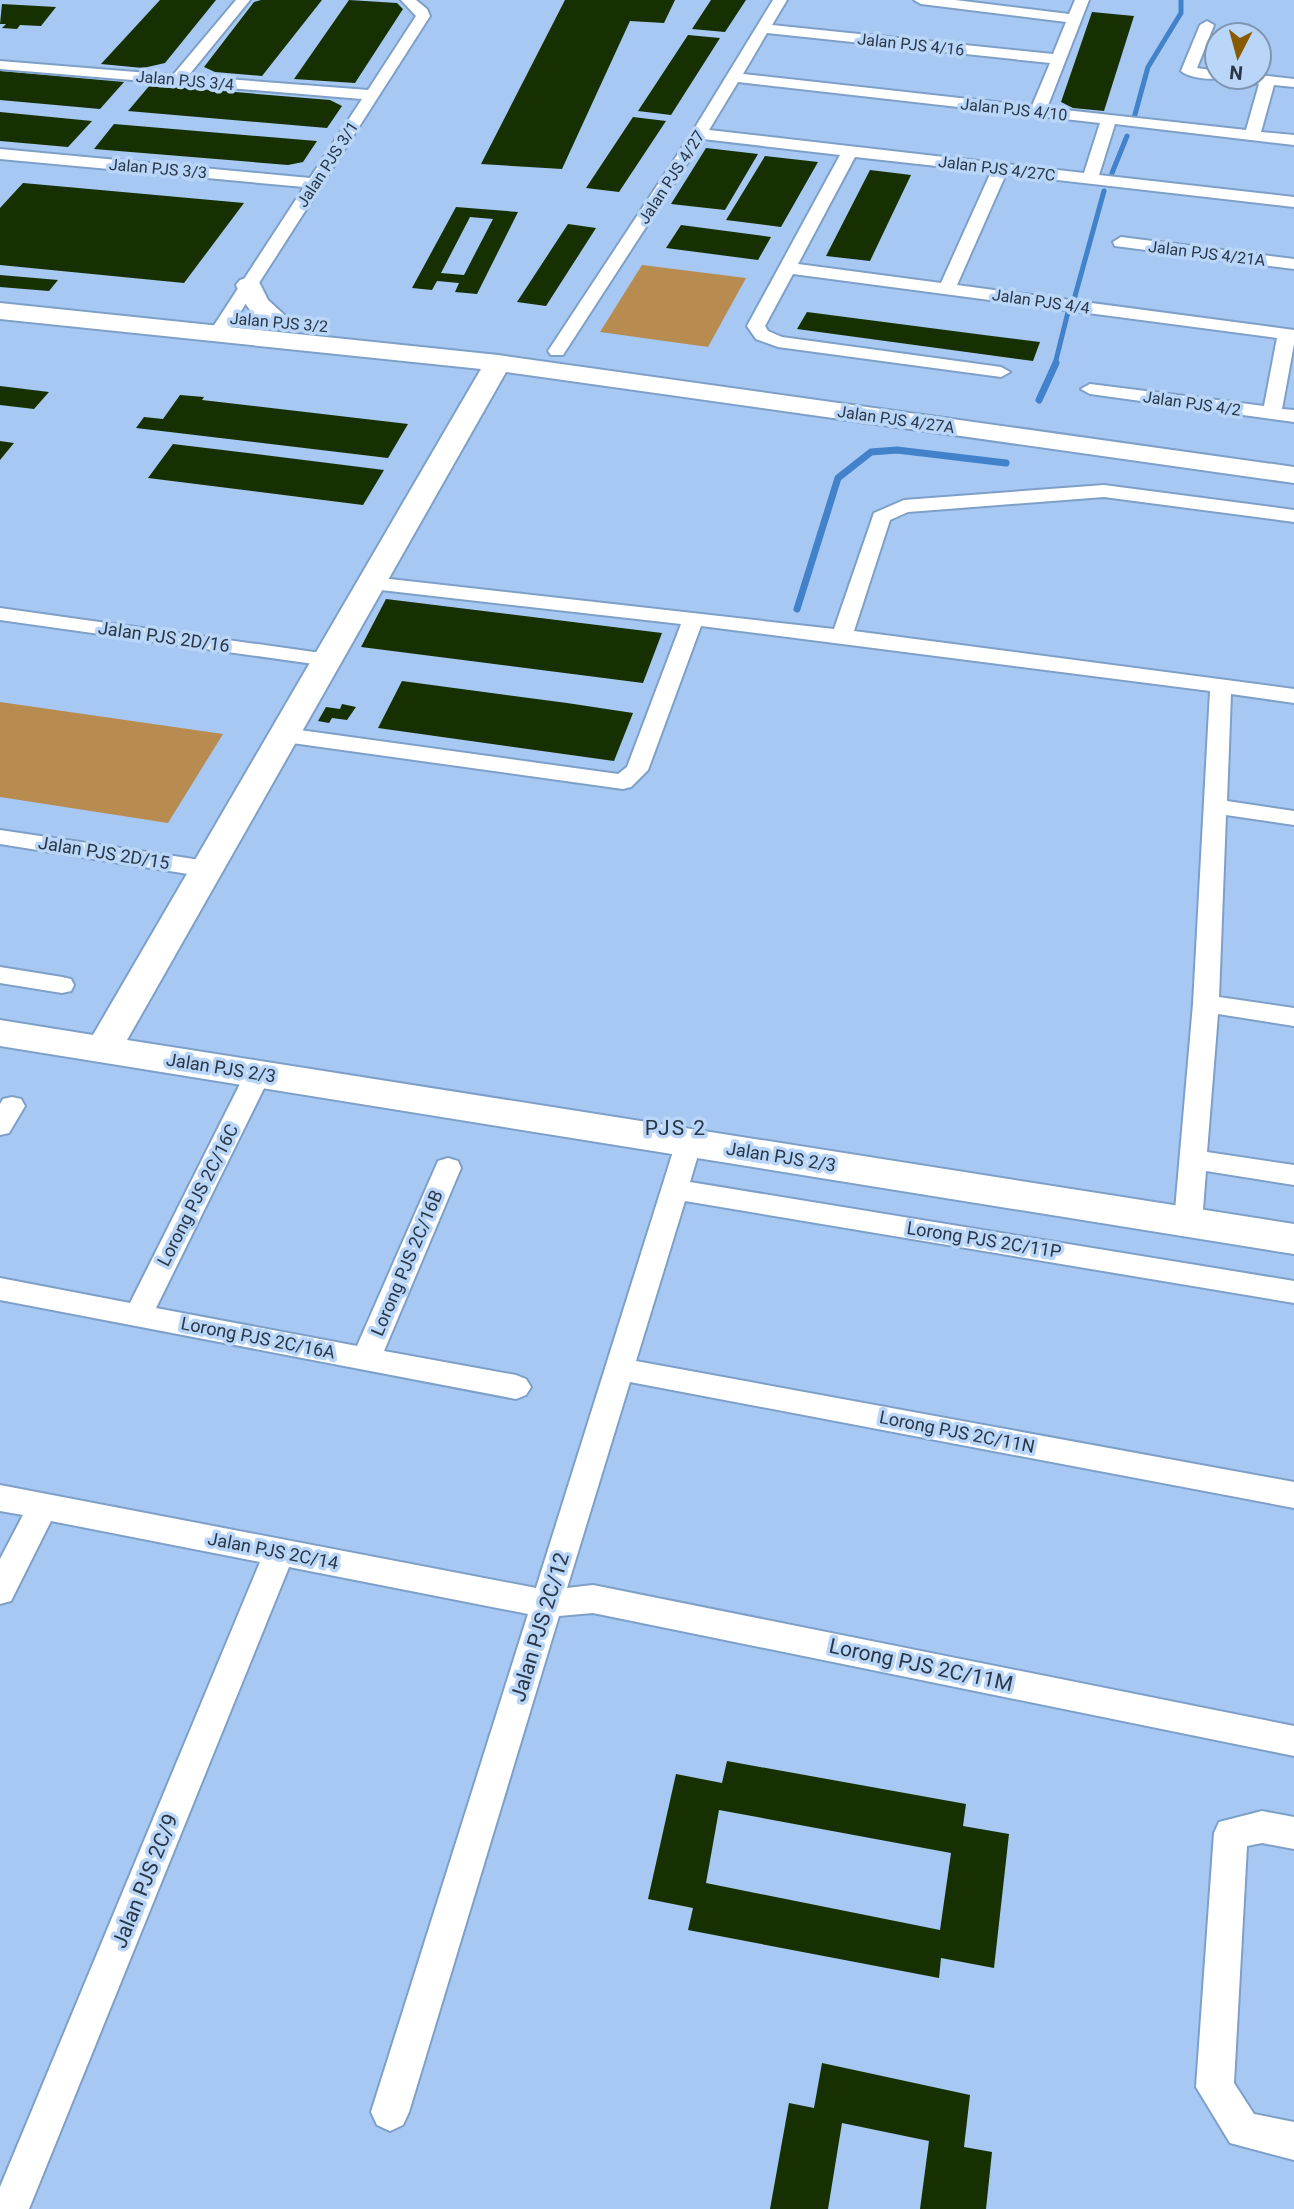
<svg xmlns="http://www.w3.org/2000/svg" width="1294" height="2209" font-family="Roboto,sans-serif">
	<rect width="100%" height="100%" fill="#a6c8f2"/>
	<path fill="#b88c50" d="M642 265 746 278 708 347 600 332Z
		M0 702 223 734 168 823 0 797Z"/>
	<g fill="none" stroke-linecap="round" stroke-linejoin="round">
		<path stroke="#4282cb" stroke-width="5" d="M1134 118 1148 67 1181 13V0
			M1112 173 1127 136
			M1075 296 1104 191
			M1055 364 1068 312"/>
		<path stroke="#4282cb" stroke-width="7" d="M1039 400 1056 363
			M797 609 838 478 871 452 897 450 1006 463"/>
	</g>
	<path fill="#173001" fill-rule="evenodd" d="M160 0H216L165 63 143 68 101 64Z
		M261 0H322L262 76 215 72 204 67 254 2Z
		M349 0 397 3 403 9 355 83 294 79Z
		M565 0H675L664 23 630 21 562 169 481 164Z
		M711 0H746L725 32 692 29Z
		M2 4 56 7 41 26 20 25 17 29 2 28 6 24H0Z
		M1092 12 1134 16 1104 111 1073 108 1061 102Z
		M688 35 720 38 671 115 638 111Z
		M0 71 124 82 100 109 0 100Z
		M150 85 330 100 342 106 327 128 128 111Z
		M0 112 92 121 68 147 0 141Z
		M633 117 666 121 619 192 586 188Z
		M114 124 317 141 303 162 288 165 94 149Z
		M706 148 758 154 725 210 671 204Z
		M765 156 818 162 781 227 726 220Z
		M870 170 911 175 870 261 826 256Z
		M23 183 244 203 184 283 0 265V208Z
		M456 207 518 212 477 294 455 292 459 283 437 281 432 290 412 288ZM470 217 493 219 464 275 441 273Z
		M568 224 596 228 546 306 517 302Z
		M681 225 771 237 758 260 666 248Z
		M0 275 58 280 49 291 0 287Z
		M807 312 984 335 1040 342 1033 361 797 329Z
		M0 386 49 392 34 409 0 405Z
		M180 395 204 397 202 400 408 424 388 458 136 428 144 417 163 419Z
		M0 441 14 443 0 460Z
		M173 444 288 458 384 470 363 505 148 478Z
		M386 599 662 633 643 683 361 647Z
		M402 681 567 703 633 713 614 761 378 728Z
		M342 704 356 707 347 720 332 718 329 723 318 721 326 707 340 709Z
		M727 1761 966 1804 963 1826 1009 1834 994 1968 941 1958 939 1978 688 1930 693 1908 648 1899 676 1774 722 1783ZM719 1810 951 1853 940 1930 706 1883Z
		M822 2063 970 2095 964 2147 992 2152 986 2209H920L929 2141 842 2123 828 2209H770L789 2103 814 2108Z"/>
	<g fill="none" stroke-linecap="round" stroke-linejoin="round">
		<defs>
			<path id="street" d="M236 0H250L188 76 368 90 416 16 401 0H416L427 9 430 16 227 333 218 338 209 333 304 187 0 159V149L310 178 362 99 0 69V61L173 75Z
				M773 0H787L772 25 1053 54 1066 22 921 4 914 0H955L1069 14 1075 0H1089L1047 108 1246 130 1259 84 1240 81 1233 77H1259V75L1294 79V87L1274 85 1261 132 1294 135V145L1115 124 1099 175 1294 197V207L1006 174 957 285 1294 330V344L1282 409 1294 410V422L1090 394 1081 389 1090 384 1264 406 1277 338 793 274 765 326 768 331 782 337 1001 367 1010 372 1001 377 778 347 756 339 747 326 840 155 703 139 563 355H551L548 351 691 134ZM767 33 1050 63 1032 106 743 74ZM738 82 1100 123 1084 173 709 130ZM855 157 991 172 941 283 798 264Z
				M1207 21 1214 25 1197 68 1217 71V77H1223C1212 81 1189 78 1181 71L1200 25Z
				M1121 237 1294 259V269L1115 246 1113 242Z
				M1104 485 1294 510V522L1104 497 908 512 890 520 854 631 1294 689V703L1231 694 1227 801 1294 811V825L1226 815 1219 997 1294 1008V1026L1218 1014 1207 1152 1294 1165V1185L1206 1171 1202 1222 1198 1229 1188 1232 1178 1229 1174 1222 1193 1004 1210 691 701 626 648 770 631 787 623 789 285 742 277 740 274 735 277 730 285 728 618 774 627 767 681 624 372 589 365 587 362 583 365 579 372 577 834 629 874 513 904 500Z
				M0 608 328 654 336 655 339 660 336 665 328 666 0 620Z
				M0 830 207 861 215 864 219 869 215 874 207 877 0 844Z
				M0 967 62 977 71 979 74 985 71 991 62 993 0 983Z
				M258 1065 267 1068 271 1074 156 1308 357 1346 435 1168 438 1161 448 1158 458 1161 461 1168 384 1351 516 1375 526 1379 531 1387 526 1395 516 1399 0 1300V1278L130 1303 245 1074 249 1068Z
				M12 1097 21 1099 25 1106 9 1133 0 1135V1104L3 1099Z
				M689 1132 698 1135 702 1142 690 1182 1294 1281V1303L685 1201 636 1361 1294 1482V1508L630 1382 567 1588 593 1585 1294 1726V1756L593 1613 559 1616 409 2112 403 2125 390 2131 377 2125 371 2112 528 1614 289 1567 29 2209H0V2187L260 1562 51 1521 11 1601 0 1604V1559L23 1515 0 1511V1485L536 1588 676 1142 680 1135Z
				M1262 1811 1294 1817V1849L1262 1843 1247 1846 1234 2083 1254 2114 1294 2122V2160L1230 2143 1196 2087 1214 1833 1219 1822Z"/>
			<path id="secondary" d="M249 277 258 280 268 300 292 322 288 327C262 334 245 306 236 285L240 280Z
				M0 303 498 355 1294 467V483L506 372 127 1040 1294 1224V1254L0 1046V1020L93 1035 481 369 0 319Z"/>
		</defs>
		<use href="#street" stroke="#7ea0c8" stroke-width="4"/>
		<use href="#secondary" stroke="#7ea0c8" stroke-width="4"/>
		<use href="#street" fill="#fff" fill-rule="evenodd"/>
		<use href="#secondary" fill="#fff" fill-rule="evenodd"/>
	</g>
	<g text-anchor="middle" stroke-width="7" stroke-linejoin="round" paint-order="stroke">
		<g font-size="16" fill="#293747" stroke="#b9d5f7">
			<text transform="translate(911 44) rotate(6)" y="6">Jalan PJS 4/16</text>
			<text transform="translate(185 80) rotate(5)" y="6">Jalan PJS 3/4</text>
			<text transform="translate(1014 109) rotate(6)" y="6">Jalan PJS 4/10</text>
			<text transform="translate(327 164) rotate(-57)" y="6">Jalan PJS 3/1</text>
			<text transform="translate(158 168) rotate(5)" y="6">Jalan PJS 3/3</text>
			<text transform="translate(997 168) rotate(7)" y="6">Jalan PJS 4/27C</text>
			<text transform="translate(671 177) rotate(-57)" y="6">Jalan PJS 4/27</text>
			<text transform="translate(1207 253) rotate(7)" y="6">Jalan PJS 4/21A</text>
			<text transform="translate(1041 301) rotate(8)" y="6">Jalan PJS 4/4</text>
			<text transform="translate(279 322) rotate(5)" y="6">Jalan PJS 3/2</text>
			<text transform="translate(1192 403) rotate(8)" y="6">Jalan PJS 4/2</text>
			<text transform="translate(896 419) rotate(8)" y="6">Jalan PJS 4/27A</text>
		</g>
		<g font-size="18" fill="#293747" stroke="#b9d5f7">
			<text transform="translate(164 637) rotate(8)" y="6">Jalan PJS 2D/16</text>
			<text transform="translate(104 853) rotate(9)" y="6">Jalan PJS 2D/15</text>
			<text transform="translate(221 1068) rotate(9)" y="6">Jalan PJS 2/3</text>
			<text transform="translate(781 1157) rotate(9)" y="6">Jalan PJS 2/3</text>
			<text transform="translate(198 1195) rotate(-63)" y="6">Lorong PJS 2C/16C</text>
			<text transform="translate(984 1240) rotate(9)" y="6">Lorong PJS 2C/11P</text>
			<text transform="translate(407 1263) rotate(-67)" y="6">Lorong PJS 2C/16B</text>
			<text transform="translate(258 1338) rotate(11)" y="6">Lorong PJS 2C/16A</text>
			<text transform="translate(957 1432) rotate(11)" y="6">Lorong PJS 2C/11N</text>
			<text transform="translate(273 1551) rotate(11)" y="6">Jalan PJS 2C/14</text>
		</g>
		<g font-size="21" letter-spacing="2" fill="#293747" stroke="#b9d5f7">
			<text x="676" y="1135">PJS 2</text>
		</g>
		<g font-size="21" fill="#293747" stroke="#b9d5f7">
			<text transform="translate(540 1627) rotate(-73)" y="7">Jalan PJS 2C/12</text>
			<text transform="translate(921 1665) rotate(12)" y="7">Lorong PJS 2C/11M</text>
			<text transform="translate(145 1881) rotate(-68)" y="7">Jalan PJS 2C/9</text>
		</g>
	</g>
	<g transform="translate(1238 56) rotate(186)"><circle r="33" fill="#b9d5f7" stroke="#7f96b1" stroke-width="2"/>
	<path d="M0-5L12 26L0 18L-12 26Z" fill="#895900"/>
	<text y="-10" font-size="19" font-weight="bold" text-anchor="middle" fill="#293747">N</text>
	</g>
</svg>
